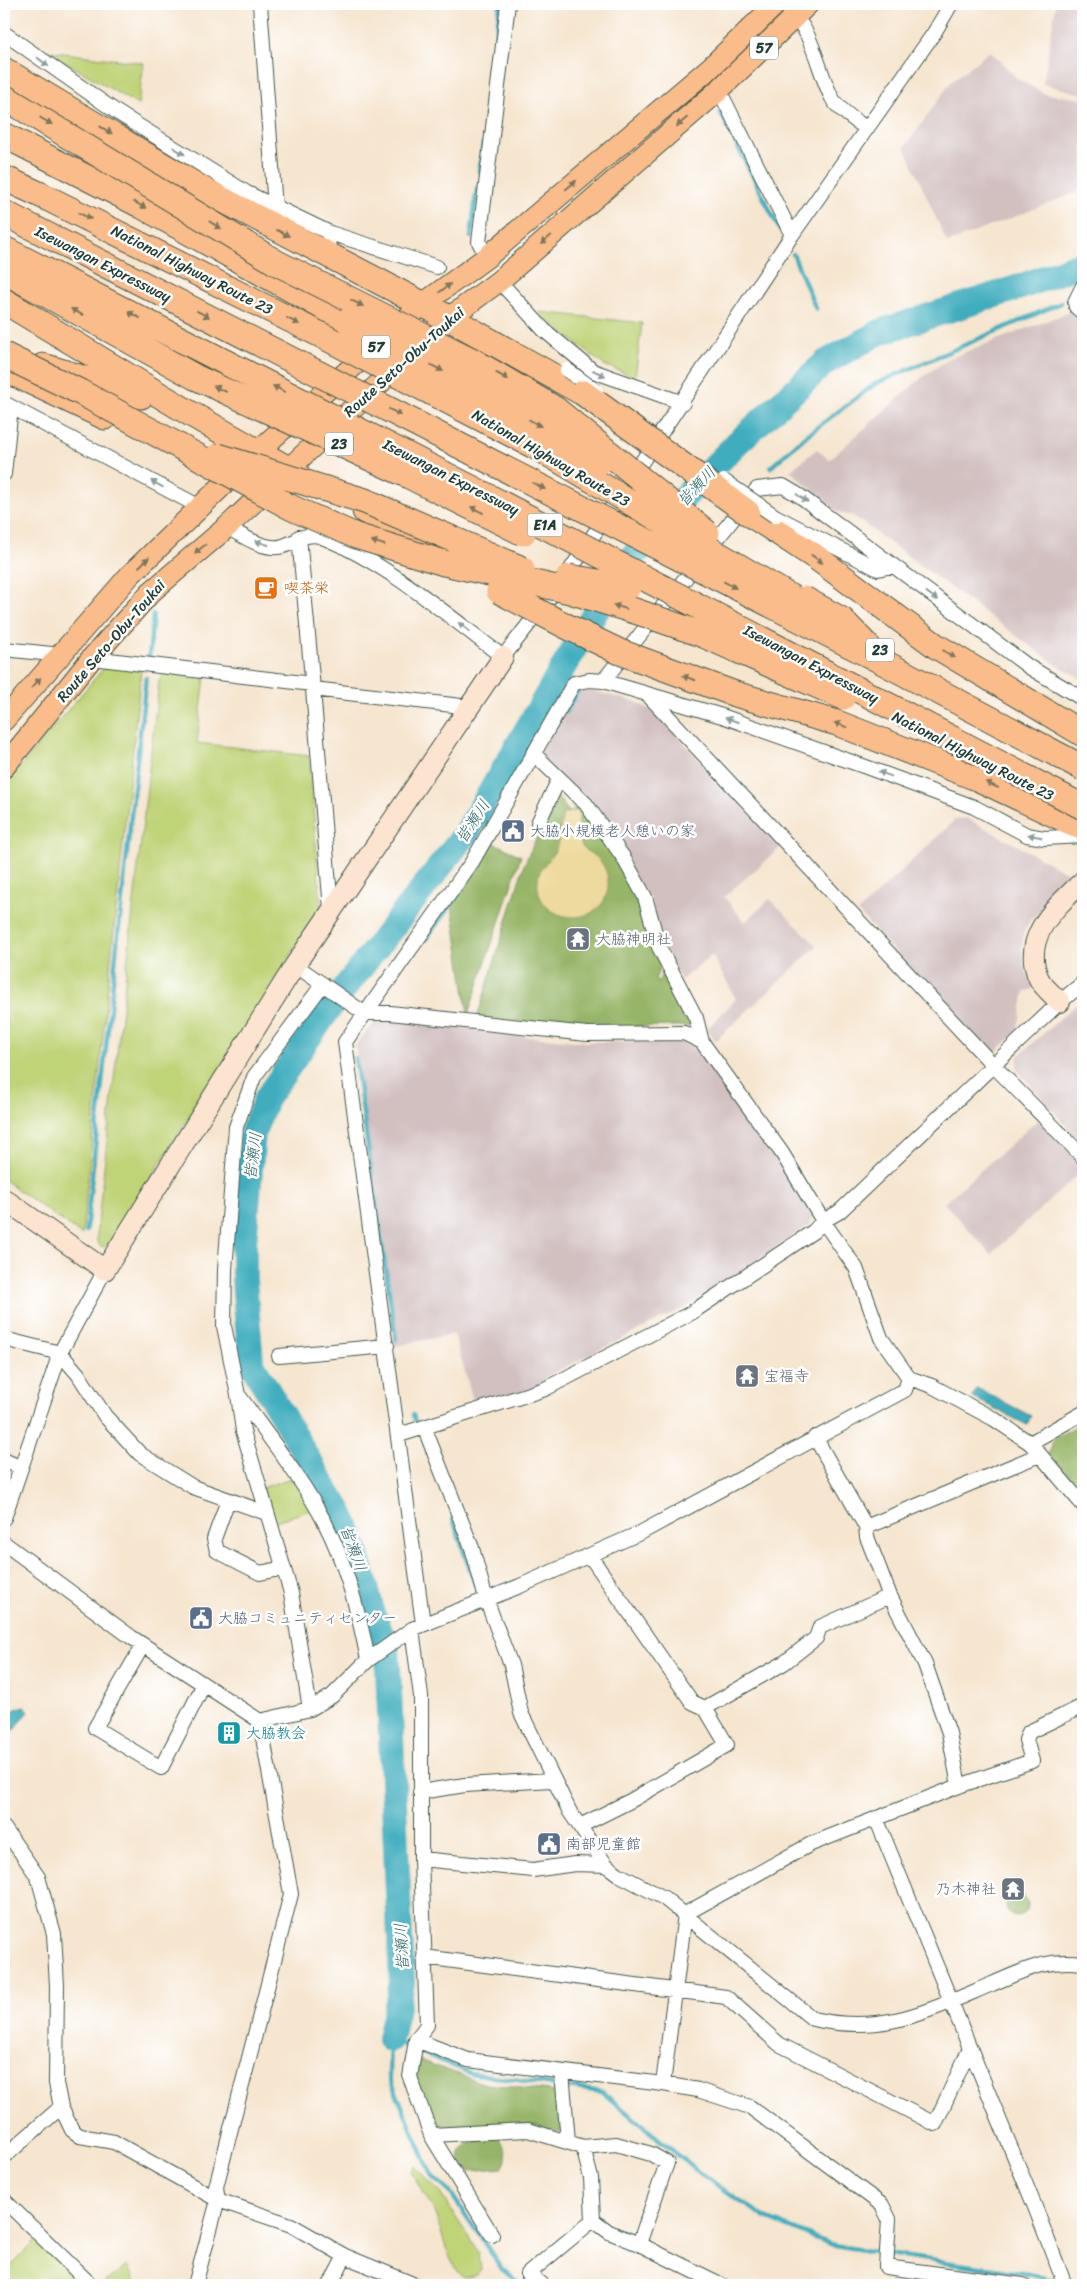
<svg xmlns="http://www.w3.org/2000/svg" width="1087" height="2289" font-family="Sriracha,'Klee One',sans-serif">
	<rect width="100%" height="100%" fill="#fff"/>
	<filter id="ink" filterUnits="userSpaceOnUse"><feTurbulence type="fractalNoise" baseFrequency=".02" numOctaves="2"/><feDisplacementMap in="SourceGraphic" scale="10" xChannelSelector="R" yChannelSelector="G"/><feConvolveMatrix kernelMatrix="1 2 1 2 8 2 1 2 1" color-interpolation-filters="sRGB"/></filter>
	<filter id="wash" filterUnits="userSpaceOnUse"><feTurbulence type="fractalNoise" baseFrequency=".0096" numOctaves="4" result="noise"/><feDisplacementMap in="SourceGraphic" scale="20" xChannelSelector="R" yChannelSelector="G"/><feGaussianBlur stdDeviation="1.12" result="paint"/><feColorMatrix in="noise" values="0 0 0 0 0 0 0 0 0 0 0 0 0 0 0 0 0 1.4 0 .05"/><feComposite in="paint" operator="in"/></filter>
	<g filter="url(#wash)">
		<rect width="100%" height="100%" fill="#f6e5cf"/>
		<path fill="#d2bfc0" d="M1056 4H1083V94L1043 84Z
			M990 51 1018 79 1045 94 1083 99V190L947 243 905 147 951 82Z
			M1070 312 1083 322V679L1055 664 853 516 838 512 790 471 817 449 829 460 920 379 950 358Z
			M576 687 636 702 656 713 781 847 724 897 745 922 770 899 817 946 715 1041 707 1029 736 999 712 955 681 980 663 945 650 898 543 759 541 751Z
			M966 818 1066 872 1078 876 1031 919 1024 931 1022 948 1024 966 1034 989 1025 991 1017 1033 990 1056 858 912 955 820Z
			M1083 998V1145L1017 1070 1018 1056Z
			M377 1019 468 1027 486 1033 587 1042 682 1041 704 1056 760 1131 812 1216 810 1225 692 1304 547 1376V1384L475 1407 454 1334 395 1346 355 1046Z
			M1038 1120 1083 1166V1170L991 1254 944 1203Z"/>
		<path fill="#bfd377" stroke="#6f8856" d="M47 51 144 63 138 105Z
			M540 312 642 323 635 377 604 365 544 318Z
			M112 666 141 670 82 1235 4 1180V785L102 670Z
			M165 672 205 677 197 743 309 756 321 907 109 1245 101 1247 97 1241V1230L159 681Z
			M291 1478 314 1509 273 1522 262 1488Z
			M415 2166 440 2193 479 2253 481 2269 476 2275 464 2278C445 2260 443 2231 432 2207 425 2194 416 2184 411 2170Z
			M38 2239 84 2285H4V2273Z
			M127 2266 137 2285H102Z"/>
		<path fill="#97b568" stroke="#5b794e" d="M563 789 580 804 603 834 643 901 662 962 655 980 659 981 664 968 691 1020 689 1026 591 1027 477 1018 524 865 556 795 569 812 575 811Z
			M494 843 521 856 468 1015 452 906Z
			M1083 1422V1491L1048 1455 1054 1439Z
			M1006 1905a11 11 0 1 1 22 0a11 11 0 1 1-22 0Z
			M419 2060 486 2084 559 2092 561 2133 536 2125 433 2127 415 2082Z
			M496 2137C506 2144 510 2158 502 2168L468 2171C444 2146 477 2140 496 2137Z"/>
		<path fill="#eeda9e" stroke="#868c69" d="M579 810C579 823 577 836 583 848 586 852 591 853 595 856 604 863 609 875 608 886 605 931 533 925 538 880 539 867 547 863 553 854 560 845 560 825 563 814Z"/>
		<path fill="#40adbe" stroke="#307579" d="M977 1388 1031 1416 1027 1425 972 1397Z
			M25 1706 29 1712 14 1730 4 1727C5 1713 13 1709 25 1706Z"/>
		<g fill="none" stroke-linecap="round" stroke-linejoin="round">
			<path stroke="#40adbe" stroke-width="4.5" d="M496 36 500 4
				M720 112 780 230
				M485 125 494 53
				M479 171 483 144
				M471 237 477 188
				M793 254 816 309
				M771 467 807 435 875 384 1061 303
				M149 658 153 614
				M566 712 579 689
				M475 870 495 836
				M426 939 462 889
				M355 1058 396 1340
				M86 1231 146 678
				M413 1415 416 1423
				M453 1519 475 1585
				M521 2285 502 2269 450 2192 432 2176 389 2076 390 2039 470 2073 602 2092 701 2174 766 2218 830 2244 873 2252 1022 2273 1078 2285"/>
			<path stroke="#40adbe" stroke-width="26" d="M390 2039 402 1983 387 1646C382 1635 377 1625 373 1614 361 1572 355 1528 328 1493L251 1362 244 1280V1243L253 1132 266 1099 330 1007 467 832 616 577 688 493 738 442 826 362 880 332 1023 286 1083 263"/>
		</g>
	</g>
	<g filter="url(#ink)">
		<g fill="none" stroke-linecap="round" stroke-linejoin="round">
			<defs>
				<path id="street" d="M260 4 275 208
					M790 12C812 28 819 74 832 98 838 110 857 121 867 129
					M4 33 118 113 247 193 330 233 328 245 335 257
					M719 90 792 235
					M330 233 437 267
					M487 257 479 242 508 4
					M499 281 544 330 593 371 683 403
					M1083 286 1075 302 1076 307 1083 313
					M4 403 200 507
					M4 474 11 407
					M775 516 878 569 892 566
					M227 527C241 535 266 552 283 546 296 542 307 531 322 537 384 561 450 617 503 657L565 578 792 235 934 33 951 4
					M299 537 313 689
					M4 649 61 655
					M92 658 312 684
					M603 681 757 489 783 486 800 496 1029 667 1083 699
					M648 695 994 1066 1083 1157
					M533 753 586 804 623 857 645 897 659 947 696 1018 702 1042 782 1153 823 1221 856 1268 881 1338 909 1378 932 1386 994 1419 1030 1443 1083 1505
					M538 823 559 779
					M331 910 313 689 470 707
					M295 965 364 1013H390L587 1034 684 1033 702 1042
					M4 1339 60 1353 78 1374 105 1416 140 1454 193 1487 266 1513
					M279 1356 387 1346
					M240 1397C269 1438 302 1478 325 1523 347 1566 359 1613 368 1660
					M424 1427 472 1548 486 1599 511 1665 521 1713 570 1812 606 1865 618 1874 664 1898 813 2019C884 2035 928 2011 992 1984 1025 1970 1046 1958 1083 1963
					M399 1435 545 1389 691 1313 814 1231 823 1221 839 1212 1060 1002 1083 983
					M815 1437 866 1527 867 1537 890 1596 925 1664 949 1733 959 1786
					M1030 1443 1083 1413
					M4 1460 21 1468
					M228 1500 214 1539 217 1551 260 1573 283 1568
					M4 1518 60 1353 105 1270
					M866 1527 1039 1455
					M4 1543 131 1637 260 1721 310 1709 332 1696 368 1660 412 1629 520 1586 642 1532 905 1390 909 1378
					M423 1624 345 1042 472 862 574 683 589 680 603 681 722 716 866 767 974 807 1027 835 1044 838 1083 836
					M412 1629 421 1696V1859L427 2025 416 2040 468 2060 663 2084 698 2090 750 2107 882 2205 889 2219 886 2267 1023 2285
					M143 1645 95 1728 161 1768 203 1686
					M705 1708 784 1663 816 1638 820 1627 890 1596
					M310 1709 291 1593 243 1431 238 1395 224 1326 225 1270 236 1127 254 1077 323 984
					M420 1792 465 1785 552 1780
					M876 1818 1035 2207 1065 2285
					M580 1826 632 1800 727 1745 705 1708 692 1702 590 1556
					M4 1828 38 1877 54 1934 57 1986 56 2083 61 2107 72 2130 80 2136 114 2142 218 2200 291 2225 345 2256 415 2285
					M421 1859 533 1870 575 1864 606 1865
					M424 1957 726 1997 779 2044 935 2124 970 2048
					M416 2040 410 2077 431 2135 492 2235
					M562 2072 568 2141
					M663 2084 685 1914 811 1844 959 1786 1032 1761 1026 1740 1029 1732 1083 1706
					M431 2135 528 2130 583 2147 591 2178 593 2220 609 2232 639 2244 667 2163 651 2154 616 2144 583 2147
					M4 2157 61 2107
					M4 2200 91 2285
					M639 2244 722 2285
					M195 2285 218 2200 216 2187 291 1894 260 1721
					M330 2285 345 2256
					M542 2285 528 2274 593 2220"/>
				<path id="secondary" d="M1060 1002C1054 996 1043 987 1039 979 1020 937 1056 907 1083 881
					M4 1199 105 1270 295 965 503 657"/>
				<path id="primary" d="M4 720 130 575 257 452 423 304 487 257 711 67 776 4
					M4 767 92 658 151 592 227 527 449 318 499 281 719 90 808 4"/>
				<path id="highway" d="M4 70 202 189 449 318 583 393
					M4 135 142 206 348 321
					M4 178 41 195
					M4 301 191 414 297 474
					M43 366 141 396
					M4 369 105 417
					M365 511 451 561
					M747 512 817 558 936 646 1083 734
					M735 694 837 723 979 779 1083 828"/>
			</defs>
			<use href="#street" stroke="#3f564b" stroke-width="16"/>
			<use href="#secondary" stroke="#3f564b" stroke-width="22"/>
			<use href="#primary" stroke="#3f564b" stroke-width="23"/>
			<use href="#highway" stroke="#3f564b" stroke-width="27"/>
			<use href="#street" stroke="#fff" stroke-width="14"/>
			<use href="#secondary" stroke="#fde4d0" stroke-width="20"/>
			<use href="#primary" stroke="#f9bc8a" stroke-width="21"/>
			<use href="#highway" stroke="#f9bc8a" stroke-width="25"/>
			<defs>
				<path id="street-bridge" d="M567 370 596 391
					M724 481 775 516"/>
				<path id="highway-bridge" d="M4 97 277 263 473 361 555 409 707 533
					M41 195 319 334 540 449 816 612
					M4 213 883 662 1083 768
					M4 249 489 497 1083 807
					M4 271 195 377 409 476 523 533
					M348 321 463 381 601 461
					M4 355 80 392 292 508 356 536 444 563 570 591 638 612 701 634 843 697
					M583 393 747 512
					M218 456 365 501 522 569
					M569 577 628 587
					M499 591 566 626 620 652 735 694
					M804 599 842 620 871 650"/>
			</defs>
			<use href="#street-bridge" stroke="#3f564b" stroke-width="16" stroke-linecap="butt"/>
			<use href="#highway-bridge" stroke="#3f564b" stroke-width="27" stroke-linecap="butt"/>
			<use href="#street-bridge" stroke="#fff" stroke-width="14"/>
			<use href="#highway-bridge" stroke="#f9bc8a" stroke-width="25"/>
		</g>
		<defs><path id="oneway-solid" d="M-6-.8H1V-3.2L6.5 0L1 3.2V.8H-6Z" transform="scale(1.25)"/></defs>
		<g fill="#8f9e9a">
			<use href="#oneway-solid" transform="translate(43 62) rotate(38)"/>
			<use href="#oneway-solid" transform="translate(179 151) rotate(32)"/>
			<use href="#oneway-solid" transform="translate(599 373) rotate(25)"/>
			<use href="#oneway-solid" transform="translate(157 484) rotate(-151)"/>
			<use href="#oneway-solid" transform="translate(802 498) rotate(35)"/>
			<use href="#oneway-solid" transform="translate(262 543) rotate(-162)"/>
			<use href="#oneway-solid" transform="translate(932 596) rotate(36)"/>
			<use href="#oneway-solid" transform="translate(464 627) rotate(-142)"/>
			<use href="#oneway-solid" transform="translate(732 720) rotate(-161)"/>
			<use href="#oneway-solid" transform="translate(885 774) rotate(-160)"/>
			<use href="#oneway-solid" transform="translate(1035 836) rotate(-168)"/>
		</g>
		<g fill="#81765b">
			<use href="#oneway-solid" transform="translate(46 121) rotate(30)"/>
			<use href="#oneway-solid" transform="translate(682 122) rotate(139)"/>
			<use href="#oneway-solid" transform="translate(106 130) rotate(31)"/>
			<use href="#oneway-solid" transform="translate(571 185) rotate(-40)"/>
			<use href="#oneway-solid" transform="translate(140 205) rotate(28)"/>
			<use href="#oneway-solid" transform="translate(85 216) rotate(26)"/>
			<use href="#oneway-solid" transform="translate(215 225) rotate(32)"/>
			<use href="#oneway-solid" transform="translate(283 233) rotate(27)"/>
			<use href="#oneway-solid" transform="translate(546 240) rotate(139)"/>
			<use href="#oneway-solid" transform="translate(445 288) rotate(-37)"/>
			<use href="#oneway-solid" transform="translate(357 303) rotate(27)"/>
			<use href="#oneway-solid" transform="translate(77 312) rotate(-151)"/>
			<use href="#oneway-solid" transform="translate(203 314) rotate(27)"/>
			<use href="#oneway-solid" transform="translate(134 315) rotate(-153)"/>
			<use href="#oneway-solid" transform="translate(293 321) rotate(27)"/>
			<use href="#oneway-solid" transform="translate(437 368) rotate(28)"/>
			<use href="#oneway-solid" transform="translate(502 376) rotate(28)"/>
			<use href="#oneway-solid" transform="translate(220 389) rotate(-155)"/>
			<use href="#oneway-solid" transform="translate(279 389) rotate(-153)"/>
			<use href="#oneway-solid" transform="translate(395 412) rotate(27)"/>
			<use href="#oneway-solid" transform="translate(535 423) rotate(30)"/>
			<use href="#oneway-solid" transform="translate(539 486) rotate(27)"/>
			<use href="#oneway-solid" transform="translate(477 510) rotate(-153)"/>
			<use href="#oneway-solid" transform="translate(378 543) rotate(-162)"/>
			<use href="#oneway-solid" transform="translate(200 549) rotate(141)"/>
			<use href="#oneway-solid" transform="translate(817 559) rotate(36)"/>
			<use href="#oneway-solid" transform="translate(144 562) rotate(-44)"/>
			<use href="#oneway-solid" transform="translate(730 585) rotate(28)"/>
			<use href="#oneway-solid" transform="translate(620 607) rotate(-163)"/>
			<use href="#oneway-solid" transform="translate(949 654) rotate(31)"/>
			<use href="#oneway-solid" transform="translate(689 678) rotate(-161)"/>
			<use href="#oneway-solid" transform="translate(36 683) rotate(-48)"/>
			<use href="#oneway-solid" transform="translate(841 725) rotate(-160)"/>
			<use href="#oneway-solid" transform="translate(992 785) rotate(-155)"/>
		</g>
	</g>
	<defs>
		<symbol id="cafe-square" viewBox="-11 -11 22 22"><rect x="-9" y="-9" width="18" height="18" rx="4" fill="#e8710a" stroke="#fff"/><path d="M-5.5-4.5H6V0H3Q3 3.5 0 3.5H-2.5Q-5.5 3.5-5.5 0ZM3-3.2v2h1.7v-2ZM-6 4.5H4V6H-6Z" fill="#fff"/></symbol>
		<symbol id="civic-square" viewBox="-11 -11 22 22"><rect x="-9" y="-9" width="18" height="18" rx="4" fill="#5c6f8a" stroke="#fff"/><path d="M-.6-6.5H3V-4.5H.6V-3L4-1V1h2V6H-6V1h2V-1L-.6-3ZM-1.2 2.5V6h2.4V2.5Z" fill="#fff"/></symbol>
		<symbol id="temple-square" viewBox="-11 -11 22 22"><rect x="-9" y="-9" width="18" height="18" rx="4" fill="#6b7280" stroke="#fff"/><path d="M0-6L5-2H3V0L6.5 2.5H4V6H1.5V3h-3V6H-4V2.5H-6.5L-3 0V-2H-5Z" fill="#fff"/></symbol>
		<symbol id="building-square" viewBox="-11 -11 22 22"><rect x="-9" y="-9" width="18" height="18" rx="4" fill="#0f9aa8" stroke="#fff"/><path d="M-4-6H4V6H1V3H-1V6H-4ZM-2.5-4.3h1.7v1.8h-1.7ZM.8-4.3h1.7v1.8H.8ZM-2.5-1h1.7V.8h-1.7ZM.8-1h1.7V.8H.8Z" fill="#fff"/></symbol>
	</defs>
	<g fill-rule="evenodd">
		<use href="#cafe-square" x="252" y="574" width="28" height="28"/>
		<use href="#civic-square" x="499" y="817" width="28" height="28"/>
		<use href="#temple-square" x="564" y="925" width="28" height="28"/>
		<use href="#temple-square" x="733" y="1362" width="28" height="28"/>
		<use href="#civic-square" x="187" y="1604" width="28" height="28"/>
		<use href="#building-square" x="215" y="1719" width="28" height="28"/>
		<use href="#civic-square" x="535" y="1830" width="28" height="28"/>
		<use href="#temple-square" x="999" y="1875" width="28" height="28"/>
	</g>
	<g text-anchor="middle" stroke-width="5" stroke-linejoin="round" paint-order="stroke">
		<g fill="#fff" stroke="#627771" stroke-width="1">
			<rect x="750" y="36.5" width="28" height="23" rx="4"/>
			<rect x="362" y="335.5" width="28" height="23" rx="4"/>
			<rect x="325" y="432.5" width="28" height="23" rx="4"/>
			<rect x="527.5" y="513.5" width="35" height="23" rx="4"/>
			<rect x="866" y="638.5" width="28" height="23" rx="4"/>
		</g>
		<g font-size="14" font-weight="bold" fill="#1f3d34">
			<text x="764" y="53">57</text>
			<text x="376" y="352">57</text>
			<text x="339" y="449">23</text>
			<text x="545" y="530">E1A</text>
			<text x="880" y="655">23</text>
		</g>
		<g font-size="15" fill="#1f3d34" stroke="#fff">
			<text transform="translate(103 264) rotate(27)" y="5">Isewangan Expressway</text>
			<text transform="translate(192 270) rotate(27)" y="5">National Highway Route 23</text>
			<text transform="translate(404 362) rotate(-42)" y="5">Route Seto-Obu-Toukai</text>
			<text transform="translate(551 458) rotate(30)" y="5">National Highway Route 23</text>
			<text transform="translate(451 477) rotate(27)" y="5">Isewangan Expressway</text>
			<text transform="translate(111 641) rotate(-49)" y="5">Route Seto-Obu-Toukai</text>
			<text transform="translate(811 664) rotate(28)" y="5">Isewangan Expressway</text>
			<text transform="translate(973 756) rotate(27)" y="5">National Highway Route 23</text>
		</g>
		<g font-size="15" fill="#c56008" stroke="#fff" text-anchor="start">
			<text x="284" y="593">喫茶栄</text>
		</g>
		<g font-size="15" fill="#4e5e75" stroke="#fff" text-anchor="start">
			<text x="530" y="836">大脇小規模老人憩いの家</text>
			<text x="218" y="1623">大脇コミュニティセンター</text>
			<text x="566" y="1849">南部児童館</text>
		</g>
		<g font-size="15" fill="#5b616d" stroke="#fff" text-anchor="start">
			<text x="596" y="944">大脇神明社</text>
			<text x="764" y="1381">宝福寺</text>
			<text x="996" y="1894" text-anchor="end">乃木神社</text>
		</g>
		<g font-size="15" fill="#0d838f" stroke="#fff" text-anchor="start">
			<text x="246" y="1738">大脇教会</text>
		</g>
		<g font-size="16" font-style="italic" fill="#2b6464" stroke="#fff">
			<text transform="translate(696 486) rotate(-47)" y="6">皆瀬川</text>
			<text transform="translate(472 821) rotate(-57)" y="6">皆瀬川</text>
			<text transform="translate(252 1156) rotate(-83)" y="6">皆瀬川</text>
			<text transform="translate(354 1548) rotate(70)" y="6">皆瀬川</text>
			<text transform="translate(401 1947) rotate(-93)" y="6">皆瀬川</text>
		</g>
	</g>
	<rect width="1087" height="2289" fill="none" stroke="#fff" stroke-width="20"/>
</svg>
